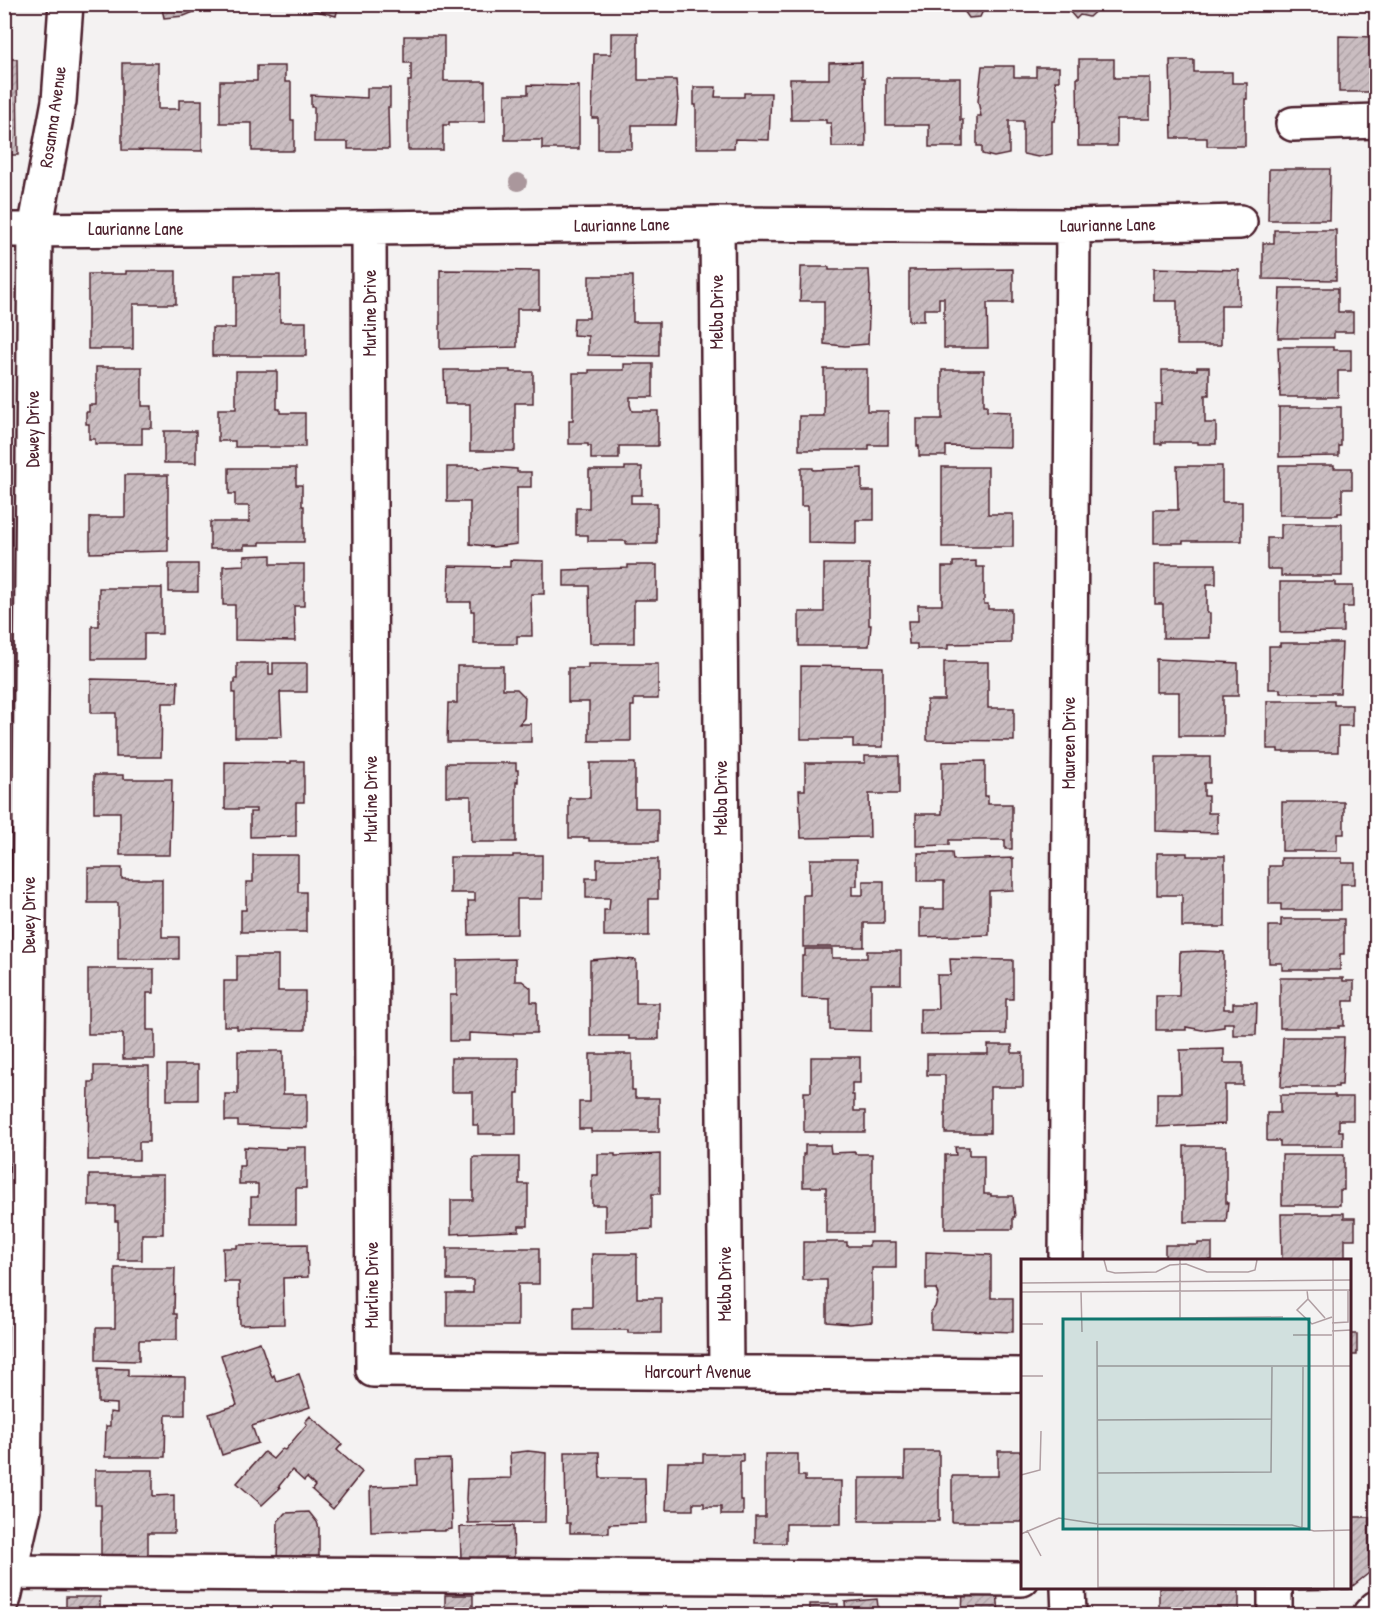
<svg xmlns="http://www.w3.org/2000/svg" width="1381" height="1619" font-family="'Patrick Hand',sans-serif">
	<defs>
		<pattern id="building-hatch" width="6" height="6" patternUnits="userSpaceOnUse" patternTransform="scale(1.5)"><rect width="6" height="6" fill="#cabdc1"/><path d="M-1 1l2-2M0 6l6-6M5 7l2-2" fill="none" stroke="#afa2a6"/></pattern>
	</defs>
	<rect width="100%" height="100%" fill="#f4f2f2"/>
	<filter id="ink" filterUnits="userSpaceOnUse"><feTurbulence type="fractalNoise" baseFrequency=".0167" numOctaves="2"/><feDisplacementMap in="SourceGraphic" scale="12" xChannelSelector="R" yChannelSelector="G"/><feConvolveMatrix kernelMatrix="1 2 1 2 8 2 1 2 1" color-interpolation-filters="sRGB"/></filter>
	<g filter="url(#ink)">
		<path fill="url(#building-hatch)" stroke="#4a1f2b" stroke-width="1.5" d="M161 4H200L201 9 184 16 164 18Z
			M303 4H339L336 16 302 7Z
			M959 4H986L980 17 969 18Z
			M1063 4H1103L1089 17 1080 15 1076 19Z
			M611 33H638V80H676L678 102 676 125H632V149H598V118H592L594 54H611Z
			M404 36H444V81H485V122H449V125H443V150H408V81H411V63H404Z
			M1339 36 1376 37V92H1339Z
			M4 59H17L18 155H4Z
			M1079 59H1114V78H1150V119H1117V146H1078L1077 78H1079Z
			M1170 60H1194V72H1232V83H1247V99H1245V146H1207V138H1172Z
			M862 62V78H865L866 147H832L831 123H826V120H791L790 79H829V63Z
			M122 63H158V109H179V100H202V151L122 150Z
			M257 66H285V82H291V120H294V151H252V123H220V81H257Z
			M982 66H1014V77H1036V67H1059V81H1055L1059 100 1055 121H1052V154L1038 157 1023 154V121H1009V154L994 157 982 154V146H977V116H981L978 101Z
			M886 78H960V120H963V147H929V125H886Z
			M528 85 579 86V149H542V140H505V94H528Z
			M694 87H716L715 97H744V93H771L769 140 735 139 734 148H696V105H694Z
			M367 88H390V107H388L389 149H348V142H314V107H311V95L367 98Z
			M1269 169H1330L1329 220H1268Z
			M1274 230H1336V280L1263 279V243H1274Z
			M801 267H829V270H869L870 287 868 344 845 346 824 344V301H800Z
			M1154 268 1239 270V305H1221V345H1177V301H1154Z
			M1013 269V303H987L988 348H944V298H939V309H924V321H909V270Z
			M440 270 539 271V309H517V347L440 349Z
			M126 271H176V304H133V349H88V274H126Z
			M235 275H280V322H306V356H212V328H235Z
			M589 276H633V322H659V356L588 355V336L573 335 574 318H589Z
			M1280 288H1338V312H1353V332H1334V338H1278Z
			M1278 347H1333V350H1351V371H1338V397H1280Z
			M624 364H653V397H630V405L632 411H658V446H619V459H591V446H588V444H569V420H573V373H589V370H624Z
			M96 367H142V406H152V428H142V444H95V439H89V424H86V412H89V405H96Z
			M1197 367H1209V395H1205V423H1216V444H1198V442H1162V444H1155V404H1162V370H1197Z
			M824 369H867V411H888V445H869V450H799V416H824Z
			M444 370H510V372H533V403H515V451H470V404H445Z
			M942 370H984V405H987V411L1010 412V447L946 446V456H919V446H917V419H942Z
			M236 371H277V409H280V413H305V447H235V441H218V409H236Z
			M1279 407H1341V446H1339V456L1279 457Z
			M164 431H196V463H164Z
			M1279 465H1334V468H1352V489H1342V513H1338V515H1279Z
			M1177 466H1222V502H1242V541H1183V543H1154V510H1178Z
			M447 467H478V469L493 467 517 469V472H531V487H517V544L493 547 470 544V502H447Z
			M625 467H642V495H631V503H657V544H626V541H588V535H576V508H589V470H625Z
			M942 467H988V514H1013V547H942Z
			M229 468H296V485H302V506H304V542H260V545H244V549H210V522H249V506H235V494H229Z
			M801 468H813V470L862 468V491H874V520H856V544L808 543V506H801Z
			M125 475H168V551L90 553V517H125Z
			M1281 524H1342V576H1281V569H1267V538H1281Z
			M271 555V564H304V606H294L295 641 235 640V605H223V566L244 565V556Z
			M510 560 544 561V594H531L532 636H517V644H474V611H471V602H448L449 566 510 567Z
			M976 561V567H984V604H988V609H1011V643L948 644V649H917V644H909L908 621H918V605H942V567H953V562Z
			M169 564H198V592H169Z
			M824 564H869V625H871L869 646H799V612H824Z
			M1155 564H1216V584H1207V613H1210V638H1163V604H1155Z
			M628 565H657V600H634V643H590L589 586H564V570L628 568Z
			M1280 582H1335V586H1353V607H1343V632L1280 633Z
			M99 588H162V634H144V659H92V626H99Z
			M1280 643H1342L1340 693H1280V689H1269V646H1280Z
			M1156 659 1238 663V696H1223V736H1179V692H1156Z
			M944 662H988V708H1014V741L927 740V700H944Z
			M237 663H269V674H273V663H307V692H280L282 737H235V693H233V683H235V679H237Z
			M588 664H658V699H634V706H631V741H589V702H568V668H588Z
			M457 666H503V689H517L525 697 524 718 519 724H531V742H447L448 703H457Z
			M801 666 883 667V747H853V739H801Z
			M91 679 178 681 177 703H162L161 757H116V713H91Z
			M1267 701H1334V705H1352V726H1338V752H1278V749H1267Z
			M865 756H899V794H869L870 837 801 838 799 790H805V763H865Z
			M1156 757H1210V783H1204V796H1208V813H1217V833L1156 831Z
			M291 761H304V802H296V836L250 837V812H256V809H225V762L291 763Z
			M985 761V796H988V804H1012V849H1005V840H949V845L916 846V814H942V762Z
			M446 763H516V770H518V782H516V842H471V796H446Z
			M590 763H635V808H658V841H589V838H569V798H590Z
			M94 775H123V779H172L170 855H120V812H94Z
			M1282 802H1344V834H1337V851H1282Z
			M918 853H952L953 860 1013 858V890L989 891V935L920 937V909H944V881H918Z
			M1157 853H1187V856H1225V927H1182V895H1157Z
			M253 855H298V892H306V932H241V910H246V882H253Z
			M513 855H542V899H517V934L469 935 468 901H475V893H450V857H513Z
			M1281 858H1342V863H1355V884H1341V910H1281V904H1269V866H1281Z
			M597 859H658V899H649V936H604V910H609L610 898H586V878H597Z
			M810 859H857V886H852V895H863V881H884V923H864V947H803V895H810Z
			M88 868H122V879H162V937H179V959H118V903H88Z
			M1281 919H1344V954H1340V970H1282V963H1269V926H1281Z
			M805 949H832V958H867V951H901V984H871V1031L830 1030V999L802 998V956H805Z
			M1201 951 1224 952V1009H1233V1003H1257L1256 1035H1233V1023H1224V1027L1202 1030 1186 1027V1030H1156V996H1179L1180 952Z
			M237 956H278V991H305V1030L237 1029V1026H224V981H237Z
			M613 958 636 960V1003H659V1039H629V1036H590V960Z
			M515 959V981H522L531 988V1002H537V1033H513V1035L469 1033V1041H450V995H457V960Z
			M950 959 1013 960V999H1006V1034L920 1035V1009H938L937 975H951Z
			M88 969H154V993H147V1030H155V1059H123V1034H88Z
			M1280 978H1343V981H1354V1001H1344V1026H1339V1028H1280Z
			M1283 1037H1344L1342 1085H1338V1087H1281Z
			M988 1045H1012V1053H1023V1087H990V1133H945V1075H927V1054H988Z
			M1224 1049V1063H1243V1085H1225V1124L1157 1127V1093H1181L1180 1050Z
			M238 1051H283V1094H307V1128L238 1126V1121H225V1094H238Z
			M590 1054H632V1090H635V1098H659V1132H591V1129H579V1102H590Z
			M811 1057H860V1083H852V1095H854V1111H865V1132H804V1092H811Z
			M451 1058H519V1093H516V1134H478V1125H473V1092H451Z
			M167 1065H198V1100H167Z
			M94 1066H149V1142H139V1160H88L89 1082H94Z
			M1280 1095H1335V1097H1353V1120H1339V1131H1343V1146H1280V1141H1267V1113H1280Z
			M805 1145H830L831 1153 855 1152V1154H872V1233H826V1187H803V1154H805Z
			M1184 1146H1226V1203H1228L1226 1222H1184Z
			M244 1147 286 1149V1147H306V1188H296V1224H251V1197H258V1184H239V1166H244Z
			M955 1147H969V1155H984V1194H991V1196H1013L1015 1217H1013V1229H945V1155H956Z
			M598 1154H615V1156L660 1154V1194H652V1229L605 1231V1205H592V1175H598Z
			M1282 1155H1344V1190H1340V1205H1282Z
			M473 1157H519V1184H528V1226H519V1231L451 1234V1200H473Z
			M89 1175H163V1234H142V1260H118V1221H115V1206H89Z
			M1333 1213H1344V1218H1355V1239H1345V1260H1282L1281 1214H1333Z
			M803 1242H847V1246H869V1242H896V1268H872V1322L849 1324 827 1322V1280H803Z
			M1198 1243H1212V1260H1165V1245H1198Z
			M307 1244 308 1277 283 1278 284 1324 240 1325 239 1282H224L223 1248H237V1245Z
			M447 1248H539V1284H518V1326H447V1293H473V1280H447Z
			M926 1252 991 1255V1298H1013V1332L931 1329V1312L935 1307 938 1295 936 1289H926Z
			M592 1254H637V1298H661V1333H628V1330H574V1307H592Z
			M115 1268H175L174 1314H177V1340H139V1361L96 1360V1328H115Z
			M1350 1334H1357V1355H1350Z
			M260 1342 272 1377 274 1375 276 1381 299 1374 310 1407 252 1426 258 1443 222 1455 209 1414 237 1405 221 1355Z
			M98 1368 128 1369V1376L185 1377V1415H166L165 1457H105L106 1426H110V1412L117 1413V1404L98 1403Z
			M310 1416 342 1444 337 1450 362 1472 333 1509 312 1490 315 1486 307 1478 304 1481 292 1470 279 1486 280 1488 262 1505 237 1483 264 1452 273 1459 282 1449 285 1450 307 1424 305 1422Z
			M528 1451 546 1453 545 1522 468 1523 466 1499 467 1479 511 1478 510 1453Z
			M905 1451H939V1521H859V1478H905Z
			M998 1451H1022V1522H952V1476H998Z
			M565 1452H599L600 1478H645L646 1523 609 1524V1533H570V1523H566Z
			M703 1454H743V1461H740V1500H743V1515H721V1507H704V1503H693V1510H666L668 1462H703Z
			M765 1454H798V1476H805V1481H841V1524H786V1543H755V1517H765Z
			M450 1459 452 1529 445 1530V1531H433V1530L371 1532 370 1487 417 1485 416 1460Z
			M95 1470H153V1496L174 1495V1533H148V1560L101 1561V1505H95Z
			M309 1512 317 1522 319 1528V1561H277L278 1521 285 1513Z
			M1350 1517H1369V1573L1349 1589 1296 1590V1588H1350Z
			M513 1526 514 1558 461 1559 460 1527Z
			M1159 1588H1212V1590H1239V1611H1202V1610L1159 1611Z
			M963 1591H997L999 1614H962Z
			M445 1595H473V1614H445Z
			M66 1597H100V1614H66Z
			M877 1599 879 1614H846L845 1602Z
			M810 1604H838L837 1614H810Z
			M671 1608 708 1609V1614H671Z
			M595 1609V1614H547V1610Z"/>
		<g fill="none" stroke-linecap="round" stroke-linejoin="round">
			<defs>
				<path id="minor" d="M1293 124 1376 121
					M717 224 726 1372
					M369 228 373 1370 1022 1375
					M4 230 369 228 717 224 1073 226 1240 222
					M1066 1260 1073 226
					M12 1572 1022 1579
					M1068 1588 1069 1614
					M4 1598 24 1509 35 230 59 101 66 4
					M1275 1614V1588
					M1370 1614 1376 1608"/>
			</defs>
			<use href="#minor" stroke="#4a1f2b" stroke-width="38"/>
			<use href="#minor" stroke="#fff" stroke-width="33"/>
		</g>
		<circle fill="#aa979c" cx="518" cy="182" r="9"/>
	</g>
	<g text-anchor="middle" stroke-width="4.5" stroke-linejoin="round" paint-order="stroke">
		<g font-size="18" fill="#4a1f2b" stroke="#fff">
			<text transform="translate(53 117) rotate(-82)" y="6">Rosanna Avenue</text>
			<text transform="translate(622 225) rotate(-1)" y="6">Laurianne Lane</text>
			<text transform="translate(1108 225) rotate(-1)" y="6">Laurianne Lane</text>
			<text x="136" y="235">Laurianne Lane</text>
			<text transform="translate(717 312) rotate(-90)" y="6">Melba Drive</text>
			<text transform="translate(370 313) rotate(-90)" y="6">Murline Drive</text>
			<text transform="translate(33 429) rotate(-90)" y="6">Dewey Drive</text>
			<text transform="translate(1069 743) rotate(-90)" y="6">Maureen Drive</text>
			<text transform="translate(721 798) rotate(-90)" y="6">Melba Drive</text>
			<text transform="translate(371 799) rotate(-90)" y="6">Murline Drive</text>
			<text transform="translate(29 915) rotate(-90)" y="6">Dewey Drive</text>
			<text transform="translate(725 1284) rotate(-90)" y="6">Melba Drive</text>
			<text transform="translate(372 1285) rotate(-90)" y="6">Murline Drive</text>
			<text x="698" y="1378">Harcourt Avenue</text>
		</g>
	</g>
	<g transform="translate(1021 1259)">
		<rect width="330" height="330" fill="#f4f2f2"/>
		<path fill="none" stroke="#b09ea2" stroke-width="1.5" d="M83 1 86 12 94 14 135 13 149 6 165 5 186 13H227L234 11 236 1M312 1 313 329M0 24 330 21M286 31 287 40 276 51 291 65 311 58M60 32 61 73M0 33 330 31M287 40 304 59M159 59V1M73 60 262 58M311 64 327 63V31M0 65H22M311 72 330 71M272 76H311M76 82 77 329M76 107H330M0 117H22M76 161 251 160M77 214 250 213 251 108M0 216 19 211 20 172M281 268 282 108M6 271 20 297M0 275 38 259 77 265 271 266 293 272 330 271M77 328 291 329"/>
		<path fill="#0f766e" fill-opacity="0.15" stroke="#0f766e" stroke-width="3" d="M42 60H288V270H42Z"/>
		<rect width="330" height="330" fill="none" stroke="#4a1f2b" stroke-width="3"/>
	</g>
	<rect width="1381" height="1619" fill="none" stroke="#fff" stroke-width="24"/>
	<rect x="12" y="12" width="1357" height="1595" fill="none" stroke="#4a1f2b" stroke-width="2" filter="url(#ink)"/>
</svg>
